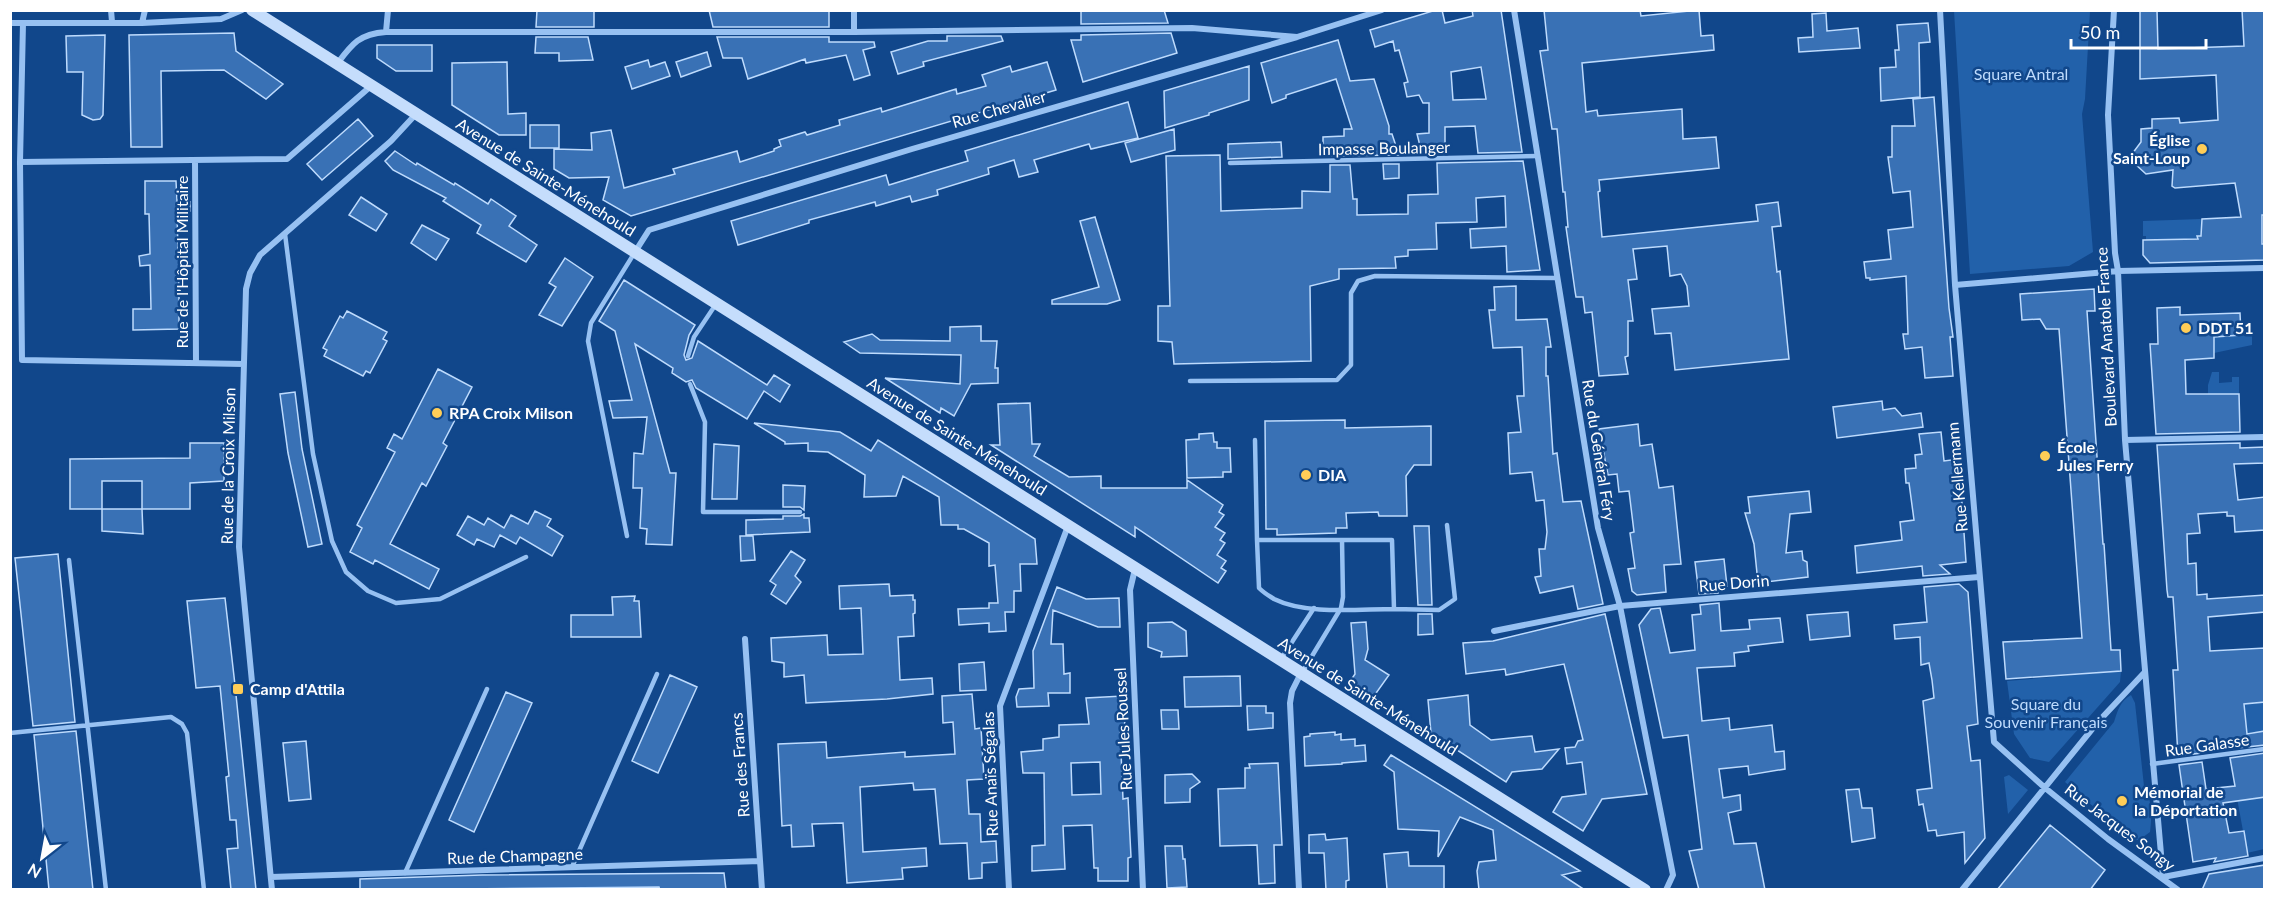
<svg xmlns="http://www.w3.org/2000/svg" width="2275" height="900" font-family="Lato,sans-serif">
	<rect width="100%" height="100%" fill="#11478b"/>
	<path fill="#2261aa" d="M1954 11H2090L2085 99 2082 114 2093 252 2069 266 1970 274Z
		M2202 219 2201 236 2198 237V244L2164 241 2163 239 2146 240V236H2143V221Z
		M2252 335V345L2214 353 2212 337Z
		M2212 372H2219V383L2232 382V377H2239V394H2208V385Z
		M2121 671 2120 682 2049 762 2030 758 2014 734 2007 681Z
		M2131 695 2135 703 2144 786C2152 799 2152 817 2150 832L2139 840H2132L2065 782 2114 722C2117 712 2120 701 2131 695Z
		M2264 702V731L2230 736 2245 712 2244 704Z
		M2009 775 2028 790 2008 814 2004 777Z
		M2264 797V849L2247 853 2237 798Z"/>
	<path fill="#3971b5" stroke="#bedbfd" stroke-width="1.5" fill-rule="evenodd" d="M537 10H594V27H536Z
		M709 10H829V27H713Z
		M1081 10H1164L1168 23 1081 24Z
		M1436 10H1442L1445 23 1473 16 1472 10H1501L1522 152 1478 153 1475 126 1445 127V154H1422L1417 134 1429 133V103H1423L1419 95 1407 97 1404 83 1408 82 1399 50 1395 51 1393 41 1375 47 1370 30ZM1481 67 1486 99 1453 100 1451 72Z
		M1544 10H1640L1641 16 1699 10 1701 36 1713 35 1714 50 1582 63 1586 112 1597 110 1598 116 1682 109 1683 139 1716 137 1719 168 1599 180 1600 191 1598 192 1602 237 1758 221 1756 205 1778 202 1781 226 1772 227 1777 272 1780 271 1789 359 1675 370 1671 333 1655 334 1652 309 1689 306 1687 286 1681 274 1670 276 1667 246 1633 249 1637 279 1628 280 1633 321H1628V356L1625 357 1628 374 1599 376 1592 312 1585 313 1583 297H1576L1575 291 1566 227H1568L1565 192H1563L1557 129H1552L1540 51 1548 50Z
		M2140 10H2157L2158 49 2244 46 2242 10H2265V215H2262V244H2265V260L2150 263 2143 255V240L2198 239 2197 236H2201L2202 219 2241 217 2235 183 2175 188 2172 186 2173 170 2146 174 2134 163 2139 158 2132 154 2141 142V129L2152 128V119L2179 118 2180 123 2218 120 2216 75 2140 79Z
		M1826 13 1827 31 1858 28 1860 48 1799 52 1798 38 1813 37 1812 14Z
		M1928 23 1930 42 1919 43 1920 97 1881 101 1880 68 1896 67 1895 50H1899L1897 25Z
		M234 33 236 51 283 84 266 99 224 70 161 71 162 147H131L129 35Z
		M1171 33 1177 53 1083 82 1071 40H1081V35Z
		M105 35 103 115 100 119 93 120 82 115 83 72H67L66 36Z
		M947 36H1001L1003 41 923 62 924 66 898 74 891 52 928 41H947Z
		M536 37H588L593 60 559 61V53H535Z
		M717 37H829V42H874L875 47 863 50 870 75 854 80 846 55 806 63 805 59 748 79 742 58H723Z
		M1338 40 1350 81 1374 79 1389 126V134H1392L1399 155 1323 156V137L1344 136V129H1352L1336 79 1286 95V98L1272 103 1261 63Z
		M377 45H432V71H396L377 58Z
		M707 52 711 66 681 77 676 62Z
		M648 60 650 67 665 62 670 76 632 89 625 67Z
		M507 62 508 114 526 113V135H499L452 105V63Z
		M1047 62 1056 90 631 216 603 200 609 177 569 178 554 169V149L592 150 591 133 611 130 624 188 675 174 673 169 737 151 740 162 774 151V149L781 146 779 140 805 132 807 135 840 125 839 120 881 108 882 112 956 89 957 94 986 86 982 75 1010 66 1012 72Z
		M1249 66V100L1209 113V115L1165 128 1164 91Z
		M1934 97 1949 308 1953 337H1950L1953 376 1925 378 1922 347 1905 349 1903 334H1908L1906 276 1870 280V278H1866L1864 262 1891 259 1888 230 1913 227 1910 191 1893 193 1888 157H1892V126H1915L1913 99Z
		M1128 102 1138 138 1091 149 1089 144 1034 160 1038 172 1019 177 1014 160 988 168 989 174 937 190 938 195 912 202 910 196 876 206 875 202 809 220V223L738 245 731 221 886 175 889 185 931 172 968 161 965 151Z
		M358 119 373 136 322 180 307 164Z
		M530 125H559V148H530Z
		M1174 129 1175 150 1131 162 1125 143Z
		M1281 142 1282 157 1228 159V144Z
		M395 151 416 165 417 163 454 185 455 183 488 204 491 199 516 216 509 226 537 245 526 262 477 233 481 225 443 201 446 198 393 170 385 161Z
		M1220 155 1221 211 1302 208V191L1330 192V165H1350L1353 199H1357V215L1408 214V195L1438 194 1437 163 1523 161 1540 270 1507 272 1506 246 1471 248 1470 229 1506 227 1505 196 1476 198 1477 222 1436 223 1437 249 1408 250V256L1395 257 1396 268 1339 269V279L1310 286 1311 361 1174 364 1172 342 1158 341V306H1170L1166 156Z
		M1383 164H1399V178L1384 179Z
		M145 181H176L177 201 190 202V211L177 213 178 250H182V264H179V329L133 330V309H151L150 265 140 266 139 256 150 254 149 214H145Z
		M361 197 387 214 376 231 349 215Z
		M1095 217 1120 300 1107 304H1052V300L1099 287 1080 221Z
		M422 225 449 239 436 260 411 243Z
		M565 258 593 277 562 326 539 315 556 287 549 283Z
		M624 280 695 325 689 335 684 355 686 360 692 358 698 341 767 385 774 375 790 385 780 402 764 391 747 419 696 388 692 380 686 382 672 373 673 368 635 344 670 473H676L672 545 646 544 647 529 640 528 642 488H633L634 453 643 454 647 417 613 418 609 401 632 400 615 331 599 321Z
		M1516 286V320L1547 319 1551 347H1546V376H1548L1553 454 1557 453 1563 502 1581 501 1603 604 1578 609 1573 586 1540 593 1535 577 1541 576 1539 549H1545L1547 532 1544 500 1536 501 1532 472 1510 474 1508 433 1521 432 1517 396H1524L1522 347 1493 348 1489 310H1495L1494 287Z
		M2094 289 2095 311H2087L2103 544H2104L2111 650H2120L2121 671 2006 679 2003 642 2082 638 2059 329H2046L2040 319 2022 320 2020 294Z
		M2180 307V315L2240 313 2241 335 2214 337V358L2185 360 2186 394H2239L2240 432 2156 434 2150 344H2158L2157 308Z
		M347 311 387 332 383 339 387 341 370 373 366 371 363 376 324 356 327 350 323 348 340 316 343 318Z
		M981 326V341H997L995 368H998V383L971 384 954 416 941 408 940 413 885 378 960 384 961 355 860 353 844 342 872 334 880 340 950 341V327Z
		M438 369 472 387 443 443 447 446 426 486 422 483 390 544 439 569 429 589 375 560 373 564 350 552 362 528 357 525 395 452 387 448 394 434 402 439Z
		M295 392 302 449 322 544 308 547 288 453 280 394Z
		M1882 401 1883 410 1895 408 1902 416 1921 413 1923 427 1837 438 1833 407Z
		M1030 403 1032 444H1040L1034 456 1069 477 1101 476V488H1187V480L1223 505 1219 512 1224 515 1215 527 1225 533 1220 540 1225 543 1217 555 1226 561 1221 568 1226 571 1218 583 1135 527V537L991 445H1000L998 404Z
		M1345 420V428L1431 426V465H1414L1406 476 1407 516H1379L1378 512 1346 513 1347 528H1336V533L1277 535V529H1266L1265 421Z
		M754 423 840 432 871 451 878 440 1035 539 1037 564H1020L1021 591H1014V612H1005L1006 631 989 632V623L959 625 958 609 989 608V603H998L995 565 989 566V543L964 529H958V525H941L939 497 903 476 896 496 864 497 865 475 828 452 808 451V443L785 444V442Z
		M1638 424 1640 446 1652 444 1659 488 1673 486 1681 564 1664 565 1666 592 1637 595 1632 591 1628 569 1635 568 1630 533 1634 532 1629 491 1619 492 1617 474 1608 475 1599 429Z
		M1941 432 1944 461 1959 459 1966 562 1940 565 1950 574 1923 576 1922 566 1857 573 1855 546 1902 540 1900 522 1914 520 1909 483H1906L1905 469 1916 468 1915 455 1922 454 1919 434Z
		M1213 433 1214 442H1217V448H1230L1231 472H1223V477L1187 478 1186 440 1199 439V434Z
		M190 443H224V481L190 483V509H142V481H102V509H70V459L190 458Z
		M2240 443V448L2265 447V463L2234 464 2238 500 2265 497V530L2235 532 2234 516H2227V512L2198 514 2200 533 2187 534 2188 564 2196 563 2197 595 2207 594V599L2265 595V612L2208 617 2210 651 2265 648V702L2244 704 2247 734 2265 731V745L2228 749V746L2200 750 2201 753 2178 756 2173 670H2178L2173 597H2168L2167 590 2157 445Z
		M714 444 739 446 737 499H712Z
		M783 485 805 486 804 510 800 507H783Z
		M1809 491 1811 512 1790 514 1786 553 1802 551 1803 560 1807 562 1808 577 1758 583 1754 544 1745 513H1750L1748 497Z
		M102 509H142L143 534 102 531Z
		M535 511 551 519 547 526 563 536 552 556 520 537 516 544 500 535 494 547 477 539 474 545 457 535 468 516 484 525 488 518 504 528 511 515 528 524Z
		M804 514V518H809L810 532 746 535V520L783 519V516H800Z
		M1414 526H1429L1432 605H1418Z
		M740 536H753L755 560 741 561Z
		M791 551 805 560 795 576 801 582 786 604 771 594 776 585 770 581Z
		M58 554 75 722 33 726 15 558Z
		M1724 559 1727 586H1718V593L1699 594 1695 562Z
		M889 584 890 596 913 595V600H915V613L913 614 914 636 898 637 900 680 932 678 933 694 887 699 806 703 804 675 784 677V663L772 661 771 638 827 635 828 655 863 654 861 608 840 609 839 586Z
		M1959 584 1968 592 1978 724 1967 726 1971 761 1980 760 1985 838 1965 863 1964 832 1937 836 1936 830 1928 831 1923 804 1919 805 1917 790 1932 788 1923 701 1934 698 1932 680 1929 663 1921 665 1920 637 1895 639 1894 625 1927 622 1924 587Z
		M1057 587 1086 599 1119 598 1120 627H1098L1053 610 1051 644H1063L1064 674 1070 673V693H1048L1049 706 1017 707 1016 697 1019 689 1034 688 1033 651Z
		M635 596 634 601H639L641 637H571V615H613L612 597Z
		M225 598 235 685 256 890H231L227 849 238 848 236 820H230L226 777 229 776 220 686 196 688 187 601Z
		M1719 603 1721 631 1750 629 1749 620 1780 618 1783 642 1748 646 1749 651 1734 653 1735 666 1697 668 1702 721 1729 718 1730 730 1772 725 1775 752 1784 751 1785 769 1749 775 1748 766 1719 769 1723 798 1740 795 1741 810 1728 813 1734 844 1756 843 1765 890H1699L1689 851 1702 849 1688 735 1663 738 1639 625 1651 609 1660 608 1670 653 1695 650 1692 615 1701 614 1700 605Z
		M1848 612 1850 636 1810 640 1807 615Z
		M1418 614H1432L1433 634 1418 635Z
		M1605 614 1647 794 1602 799 1583 831 1553 812 1562 797 1586 794 1582 762 1567 764 1565 748 1575 747 1578 741 1583 740 1564 664 1506 675 1505 669 1466 674 1463 643 1493 641Z
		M1172 622 1186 631 1187 656 1161 657 1162 652 1148 647V623Z
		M1366 622 1368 649 1365 660 1389 675 1374 696 1357 685 1356 686 1351 680 1355 674 1351 623Z
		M984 662 986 690 960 691 959 664Z
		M670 675 697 687 658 773 632 761Z
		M1240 676 1241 706 1185 707 1184 677Z
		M506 692 532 703 474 832 449 820Z
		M972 694 975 729 981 728 984 779 967 780 969 814H980L981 842 996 841 997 862 982 863V878L969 879 967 843 940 844 935 789 914 790 913 783 860 787 863 852 926 848 927 866 902 868 903 879 847 883 843 823 812 824 814 846 792 847 791 825 782 826 778 744 826 742 827 758 905 752V757L955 754 953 722 943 723 942 696Z
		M1468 695 1470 725 1491 740 1532 736 1535 752 1559 749 1542 769 1512 772 1506 782 1431 733 1428 700Z
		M1123 696 1125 727 1120 728 1123 799 1128 798 1131 857 1128 858V881H1098V868H1094L1092 825 1063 826 1065 869 1032 871V846L1045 845 1044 773H1023L1021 752 1043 750V739L1059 737V725L1089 724 1086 698ZM1100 762 1101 794 1072 795 1071 763Z
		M1247 706H1266V713H1273V728L1248 730Z
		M1161 710H1178L1179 729H1162Z
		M76 731 93 890H49L34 735Z
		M1335 732V735L1341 734V740L1355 739V746L1365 745 1366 761 1342 763V764L1305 766 1304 737 1310 736V734Z
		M306 741 311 799 289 801 283 743Z
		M2265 753V797L2223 803 2229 833 2244 831 2248 856 2214 862 2216 858 2193 862 2179 765 2202 762 2206 789 2235 786 2230 758Z
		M1391 755 1580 871 1562 875 1585 890H1479L1477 871 1479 862 1496 860 1493 830 1460 817 1438 857 1439 831 1398 829 1394 772 1384 765Z
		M1278 763 1282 845H1274L1275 883 1259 884 1257 845 1220 846 1218 789 1245 788V768H1250L1249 764Z
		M1192 774 1200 782 1190 789V802L1165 803V775Z
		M1859 789 1862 808H1872L1875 838 1852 842 1846 790Z
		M2050 825 2105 870 2090 890H1997Z
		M1325 834 1326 840 1347 838 1349 880 1346 881V890H1326L1324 853H1309V835Z
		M1165 846H1182L1183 859H1185L1187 887 1167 888Z
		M1408 852 1409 866H1444V890L1387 889 1384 854Z
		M2265 865V890H2202L2209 874Z
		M724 873 726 890H660L659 887 360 890V879L482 875Z"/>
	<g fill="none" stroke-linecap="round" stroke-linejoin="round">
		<path stroke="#97c1f2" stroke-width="4.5" d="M1230 163 1538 156
			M285 234 313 454 332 541 346 572 368 591 396 603 440 599 526 557
			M688 356 694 337 716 304
			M1190 381 1337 380 1351 365V293L1358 281 1375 276 1557 278
			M690 384 705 422 703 512H800
			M1255 440 1257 540
			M627 536 588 341 591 323 635 252
			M69 560 106 890
			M1394 609 1439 610 1455 599 1447 525
			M1281 659 1314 608
			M1303 671 1341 608 1343 597 1342 540H1257L1259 588C1263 592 1269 596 1274 599 1306 615 1358 609 1394 609L1392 540H1342
			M10 733 171 717 182 724 187 733 204 890
			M2152 764 2264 749
			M572 867 657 674
			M405 873 487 689"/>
		<path stroke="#97c1f2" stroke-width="6" d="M111 10 112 22
			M1514 10 1598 528 1620 606 1673 875 1666 890
			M1940 10 1955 285 1994 742 2044 787 2108 839 2178 890
			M2114 10 2108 115 2115 253 2118 271 2125 440 2163 877
			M10 23H142L221 19 242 10
			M23 23 20 162 22 360 244 364
			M142 23 145 10
			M386 32 388 10
			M854 32V10
			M337 64C352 44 359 34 386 32H854L1192 28 1297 37
			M195 160 196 363
			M20 162 287 159 371 86
			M635 252 649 230 912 149 1297 37 1382 10
			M1955 285 2118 271 2264 268
			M2125 440 2264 437
			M1135 569 1130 590 1143 890
			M1494 631 1620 606 1979 577
			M745 639 762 890
			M271 877 760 861
			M2163 877 2264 858
			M272 890 239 547 246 289 250 273 260 255 391 141 416 114
			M1009 890 1000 706 1068 526
			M1299 890 1290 703 1292 691 1301 673
			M1962 890 2097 723 2144 673"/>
		<path stroke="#c5ddfc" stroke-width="12" d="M252 10 1645 890"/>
	</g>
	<g fill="#ffcd57" stroke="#11478b" stroke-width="2">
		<circle cx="2202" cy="149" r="6"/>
		<circle cx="2186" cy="328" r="6"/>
		<circle cx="437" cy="413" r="6"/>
		<circle cx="2045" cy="456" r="6"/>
		<circle cx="1306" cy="475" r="6"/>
		<rect x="232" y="683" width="12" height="12" rx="3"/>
		<circle cx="2122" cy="801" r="6"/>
	</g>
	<g text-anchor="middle" stroke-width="5" stroke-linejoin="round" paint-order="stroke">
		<g font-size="16" fill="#bedbfd" stroke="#11478b">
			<text x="2021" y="80">Square Antral</text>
			<text x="2046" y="710">Square du<tspan x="2046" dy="18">Souvenir Français</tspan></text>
		</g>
		<g font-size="16" fill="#fff" stroke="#11478b">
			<text transform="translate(999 109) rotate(-16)" y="6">Rue Chevalier</text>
			<text transform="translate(1384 148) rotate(-1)" y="6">Impasse Boulanger</text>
			<text transform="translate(546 177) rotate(32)" y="6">Avenue de Sainte-Ménehould</text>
			<text transform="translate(182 262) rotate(-90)" y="6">Rue de l'Hôpital Militaire</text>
			<text transform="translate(2106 337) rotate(-93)" y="6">Boulevard Anatole France</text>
			<text transform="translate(957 436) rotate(32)" y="6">Avenue de Sainte-Ménehould</text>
			<text transform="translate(1599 450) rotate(81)" y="6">Rue du Général Féry</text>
			<text transform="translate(228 466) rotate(-89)" y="6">Rue de la Croix Milson</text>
			<text transform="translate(1957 477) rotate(-95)" y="6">Rue Kellermann</text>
			<text transform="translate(1734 583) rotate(-5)" y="6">Rue Dorin</text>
			<text transform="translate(1368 696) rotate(32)" y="6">Avenue de Sainte-Ménehould</text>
			<text transform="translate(1123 729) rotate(-93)" y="6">Rue Jules Roussel</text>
			<text transform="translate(2207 745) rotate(-8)" y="6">Rue Galasse</text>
			<text transform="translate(740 765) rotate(-94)" y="6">Rue des Francs</text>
			<text transform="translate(990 774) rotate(-92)" y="6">Rue Anaïs Ségalas</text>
			<text transform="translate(2120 827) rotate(37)" y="6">Rue Jacques Songy</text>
			<text transform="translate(515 856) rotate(-2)" y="6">Rue de Champagne</text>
		</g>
		<g font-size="16" font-weight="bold" fill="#fff" stroke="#11478b" text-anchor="start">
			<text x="2190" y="146" text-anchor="end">Église<tspan x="2190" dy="18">Saint-Loup</tspan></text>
			<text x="2198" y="334">DDT 51</text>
			<text x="449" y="419">RPA Croix Milson</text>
			<text x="2057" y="453">École<tspan x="2057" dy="18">Jules Ferry</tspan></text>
			<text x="1318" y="481">DIA</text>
			<text x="250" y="695">Camp d'Attila</text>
			<text x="2134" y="798">Mémorial de<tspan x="2134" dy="18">la Déportation</tspan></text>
		</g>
	</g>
	<rect width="2275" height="900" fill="none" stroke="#ffffff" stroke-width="24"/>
	<g transform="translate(42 858) rotate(211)" stroke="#11478b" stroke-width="4.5" paint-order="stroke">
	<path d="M0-4.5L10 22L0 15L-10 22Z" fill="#ffffff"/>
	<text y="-9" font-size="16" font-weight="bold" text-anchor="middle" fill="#ffffff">N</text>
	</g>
	<path d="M2071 39v9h135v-9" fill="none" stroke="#ffffff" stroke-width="3"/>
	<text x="2080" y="39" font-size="18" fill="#ffffff" stroke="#11478b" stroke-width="4.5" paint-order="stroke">50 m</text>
</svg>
